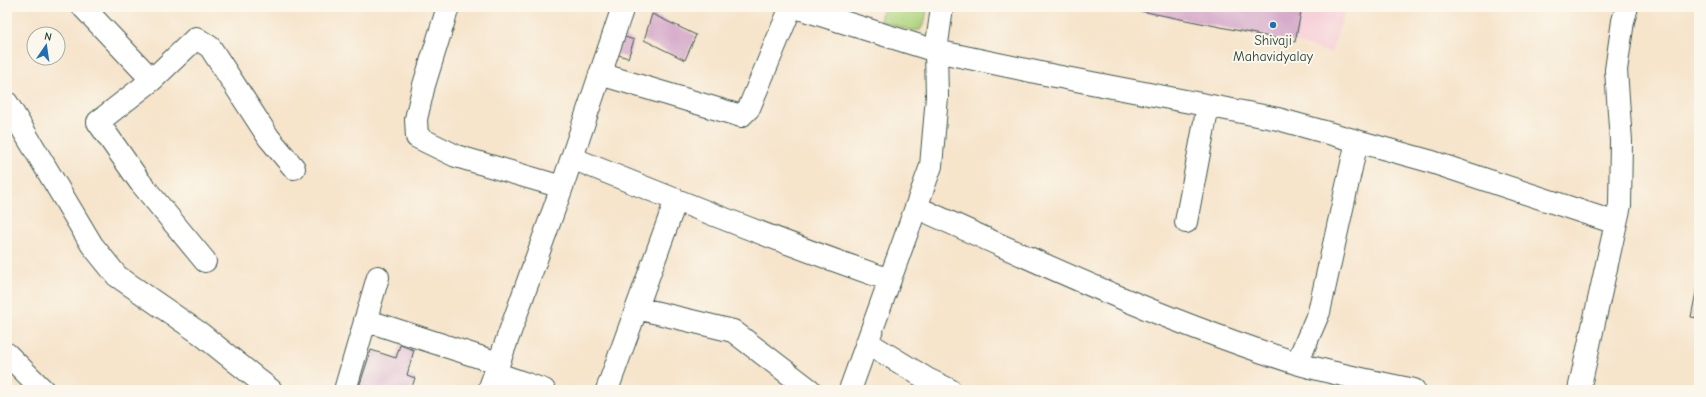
<svg xmlns="http://www.w3.org/2000/svg" width="1706" height="397" font-family="'Comic Neue',sans-serif">
	<rect width="100%" height="100%" fill="#fbf7ec"/>
	<filter id="ink" filterUnits="userSpaceOnUse"><feTurbulence type="fractalNoise" baseFrequency=".025" numOctaves="2"/><feDisplacementMap in="SourceGraphic" scale="8" xChannelSelector="R" yChannelSelector="G"/><feConvolveMatrix kernelMatrix="1 2 1 2 8 2 1 2 1" color-interpolation-filters="sRGB"/></filter>
	<filter id="wash" filterUnits="userSpaceOnUse"><feTurbulence type="fractalNoise" baseFrequency=".012" numOctaves="4" result="noise"/><feDisplacementMap in="SourceGraphic" scale="16" xChannelSelector="R" yChannelSelector="G"/><feGaussianBlur stdDeviation="0.9" result="paint"/><feColorMatrix in="noise" values="0 0 0 0 0 0 0 0 0 0 0 0 0 0 0 0 0 1.4 0 .05"/><feComposite in="paint" operator="in"/></filter>
	<g filter="url(#wash)">
		<rect width="100%" height="100%" fill="#f6e4cb"/>
		<path fill="#f6cfd8" d="M1117 7H1346L1331 53 1295 42Z"/>
		<path fill="#afd47e" stroke="#678859" d="M883 7H927L925 21 920 30H910L880 21Z"/>
		<g id="blocks">
			<path fill="#d5aaca" d="M1121 7H1302L1295 42Z
				M652 14 696 35 685 60 644 40Z
				M622 36 634 40 628 58 616 54Z
				M1698 282H1699V318L1691 317Z
				M400 345 414 350 407 375 415 378 411 390H358L371 350 396 358Z"/>
		</g>
	</g>
	<g filter="url(#ink)">
		<use href="#blocks" fill-opacity="0" stroke="#3f564b" stroke-width="1"/>
		<g fill="none" stroke-linecap="round" stroke-linejoin="round">
			<defs>
				<path id="minor" d="M83 7 152 80
					M448 7 424 85 416 119 417 137 456 156 562 187
					M795 7 936 51 1045 74 1278 119 1429 161 1616 223
					M600 74 741 116 749 108 791 7
					M7 103 92 245 117 276 201 334 271 390
					M572 158C677 201 783 243 890 280
					M916 207C1041 264 1165 321 1296 363 1333 374 1376 382 1414 390
					M1186 222 1208 106
					M205 261 140 182 98 122 152 80 196 38 210 47 269 138 294 168
					M637 308 733 331 810 390
					M365 320 498 363
					M868 343 927 379 950 390
					M7 354 43 390
					M1297 363 1319 312 1357 141
					M495 373 544 390
					M345 390 378 277
					M489 390 562 187 623 7
					M607 390 676 200
					M850 390 931 166 937 97 936 51 942 7
					M1579 390 1620 205 1621 141 1616 70 1623 21 1627 7"/>
			</defs>
			<use href="#minor" stroke="#3f564b" stroke-width="24"/>
			<use href="#minor" stroke="#fff" stroke-width="22"/>
		</g>
	</g>
	<circle fill="#1f6fb2" stroke="#fbf7ec" stroke-width="1.5" cx="1273" cy="25" r="4"/>
	<g text-anchor="middle" stroke-width="4" stroke-linejoin="round" paint-order="stroke">
		<g font-size="14" fill="#1f3d34" stroke="#fbf7ec">
			<text x="1273" y="45">Shivaji<tspan x="1273" dy="16">Mahavidyalay</tspan></text>
		</g>
	</g>
	<rect width="1706" height="397" fill="none" stroke="#fbf7ec" stroke-width="24"/>
	<g transform="translate(46 46) rotate(13)"><circle r="19" fill="#fbf7ec" stroke="#a3ada2"/>
	<path d="M0-3L7 15L0 10L-7 15Z" fill="#1f6fb2"/>
	<text y="-6" font-size="11" font-weight="bold" text-anchor="middle" fill="#1f3d34">N</text>
	</g>
</svg>
